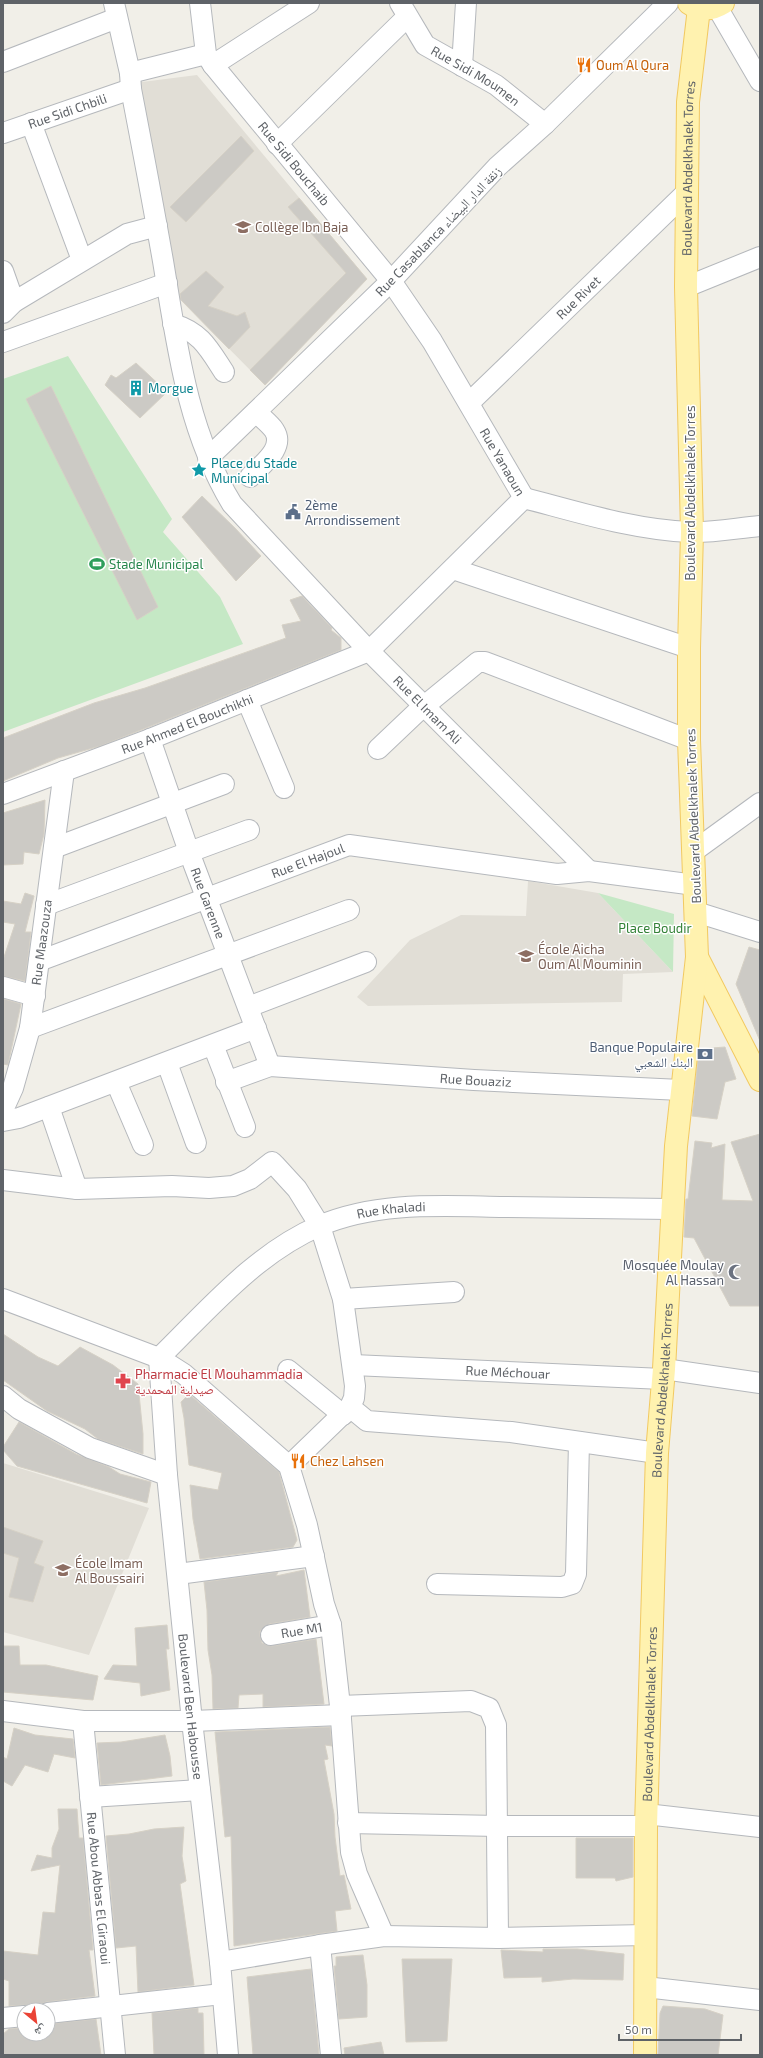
<svg xmlns="http://www.w3.org/2000/svg" width="763" height="2058" font-family="'Exo 2','Noto Naskh Arabic',sans-serif">
	<rect width="100%" height="100%" fill="#f1efe8"/>
	<path fill="#e1ded6" d="M197 75 367 279 265 385 177 296 134 83Z
		M528 881 598 893 673 972 623 974 622 1002 368 1006 357 997 410 940 461 915 526 916Z
		M3 1463 149 1508 89 1655 3 1632Z"/>
	<path fill="#c5e8c5" d="M68 356 172 519 163 532 220 597 243 644 3 732V379Z
		M598 893 674 914 673 972Z"/>
	<path fill="#cccac5" stroke="#d6d1c6" d="M241 136 254 151 186 222 170 207Z
		M299 198 367 279 265 385 250 370 346 273 288 207Z
		M206 271 224 287 208 306 237 316 245 312 250 327 229 349 181 300 180 294Z
		M136 363 167 392 140 418 105 385 111 375 116 378Z
		M51 386 158 607 137 620 26 399Z
		M202 496 235 528 261 556 236 581 182 517Z
		M302 596 332 628 331 630 341 638V650L146 728 100 746 58 758 3 781V738L94 703 145 688 286 638 282 625 301 621 290 600Z
		M45 800 44 834 39 854 24 852 23 864 3 865V813Z
		M25 893 34 896 25 932H31L25 981 3 976V960L15 924 3 922V901L21 904Z
		M749 947 760 950V1041L736 984Z
		M4 999 21 1004 8 1065 3 1064Z
		M725 1047 736 1079 725 1082 717 1119 692 1116 699 1049Z
		M760 1134V1306H730L694 1238 684 1237 686 1199H688L695 1141 712 1143 711 1148 725 1144 722 1200 753 1201 731 1142Z
		M3 1334 38 1357 58 1366 80 1347 113 1365 138 1384 143 1434V1454L98 1439 85 1429 47 1411 3 1380Z
		M189 1394 279 1472 297 1540 293 1547 200 1559 193 1519 190 1485 218 1490 222 1473 189 1465 184 1418 181 1402Z
		M19 1422 76 1454 109 1467 120 1474 151 1482 147 1503 17 1466 3 1450V1447Z
		M3 1527 43 1541 34 1563 44 1567 33 1602 9 1597 19 1558 3 1553Z
		M304 1570 310 1617 269 1624 260 1631V1636L262 1643 272 1646 316 1639 324 1704 263 1707V1694L239 1695 238 1708 213 1709 212 1675 208 1650 207 1610 204 1582 278 1572 276 1576Z
		M167 1625 169 1649H166L170 1690 141 1696 140 1683 104 1679 113 1665 137 1666 135 1628Z
		M3 1646H19L20 1665H46L98 1676 93 1700 3 1692Z
		M330 1727 332 1746 325 1745 328 1759 324 1760 334 1814 335 1837 340 1876 344 1875 351 1909 335 1911 337 1931 234 1946 231 1836 225 1837 215 1732Z
		M14 1728 35 1735 73 1739 75 1758 54 1754 48 1772 25 1765 12 1786 3 1781V1757L7 1759Z
		M165 1735 170 1756 172 1776 101 1785 97 1743 121 1742Z
		M58 1809H77L79 1838H83L93 1950H89L95 1996 46 2002 41 2004 37 2010 23 2005 9 2006V1981L3 1979V1951L38 1955 43 1912 55 1913 60 1865 31 1871 37 1855 52 1858V1848L59 1829Z
		M184 1827 182 1856 186 1881 180 1884 194 1985 138 1992 136 1946 116 1948 106 1836 129 1834 154 1829Z
		M576 1838H633V1877L616 1881 615 1878H576Z
		M543 1949H577L624 1954 623 1980 573 1979 542 1982V1977L504 1978 501 1950 543 1952Z
		M363 1955 367 1985V2017L339 2019 334 1966H336V1957Z
		M402 1959H452L447 2041 406 2042Z
		M311 1969 319 2055H253L247 1977Z
		M663 2006 705 2009 723 2015 718 2055H658L660 2013Z
		M198 2008V2013H203L204 2055H154L152 2013Z
		M96 2019 101 2055H3V2034L9 2029 24 2028V2034H48V2024Z
		M381 2042 384 2055H345L344 2048Z"/>
	<g fill="none" stroke-linecap="round" stroke-linejoin="round">
		<defs>
			<g id="minor">
				<path id="s1" d="M114 3 130 73 131 89C142 146 153 204 163 261 177 345 187 430 232 504L369 651 589 871"/>
				<path id="s2" d="M200 3 206 54 213 65 391 281 432 341 524 498"/>
				<path id="s3" d="M400 3 425 45 496 85 545 124"/>
				<path d="M717 7 760 81"/>
				<path d="M3 62 117 18"/>
				<path d="M213 65 309 3"/>
				<path d="M462 66 466 3"/>
				<path d="M130 73 206 54"/>
				<path d="M31 123 82 260"/>
				<path id="s4" d="M3 133 131 89"/>
				<path d="M277 144 407 17"/>
				<path d="M3 271 14 302"/>
				<path d="M686 287 760 257"/>
				<path d="M3 313 14 302 127 234 157 226"/>
				<path d="M173 324C201 332 209 349 224 372"/>
				<path d="M3 342 167 283"/>
				<path id="s5" d="M469 403 687 192"/>
				<path d="M208 458 391 281 497 167 545 124 668 3"/>
				<path d="M250 477C261 465 286 448 274 430 270 424 262 418 256 412"/>
				<path d="M524 498C578 512 634 530 690 532 712 533 737 528 760 526"/>
				<path d="M453 569 689 648"/>
				<path d="M247 700 284 788"/>
				<path id="s6" d="M150 739 189 852 270 1066"/>
				<path d="M378 749 417 712 478 662H485L689 740"/>
				<path id="s7" d="M3 794 150 739 369 651 524 498"/>
				<path d="M54 848 224 784"/>
				<path d="M694 851 760 803"/>
				<path d="M46 905 249 830"/>
				<path d="M696 912 760 932"/>
				<path id="s8" d="M39 961 349 845 557 874 589 871 695 885"/>
				<path d="M3 987 35 996"/>
				<path d="M248 1007 366 962"/>
				<path d="M30 1028 349 910"/>
				<path d="M213 1045 245 1127"/>
				<path d="M167 1063 196 1143"/>
				<path d="M116 1082 143 1145"/>
				<path id="s9" d="M226 1082 270 1066 474 1080 681 1090"/>
				<path d="M49 1107 77 1189"/>
				<path id="s10" d="M3 1110 13 1088 30 1028 64 771"/>
				<path d="M3 1121 19 1118 256 1028"/>
				<path d="M3 1180 77 1189 172 1186 209 1188 233 1186 250 1179 272 1162 275 1165 297 1189 320 1226 343 1299 355 1386 354 1398 350 1407 289 1466"/>
				<path d="M3 1299 159 1358 184 1374 289 1466 307 1525 324 1604 331 1625 340 1706 351 1852 357 1874 384 1936"/>
				<path d="M343 1299 454 1292"/>
				<path id="s11" d="M159 1358 167 1475 192 1721 220 1962 228 2055"/>
				<path id="s12" d="M159 1358C208 1310 255 1254 319 1226 378 1201 442 1206 504 1207 561 1208 617 1208 673 1209"/>
				<path id="s13" d="M353 1365 663 1379"/>
				<path d="M664 1369 760 1383"/>
				<path d="M288 1370 343 1415"/>
				<path d="M3 1396 19 1409 90 1448 167 1475"/>
				<path d="M350 1407 367 1421 511 1432 657 1453"/>
				<path d="M178 1574 314 1556"/>
				<path d="M437 1584 562 1587 572 1584 576 1574 579 1442"/>
				<path id="s14" d="M271 1635 331 1625"/>
				<path d="M340 1706 471 1701 489 1708 496 1725 498 1938"/>
				<path d="M3 1711 83 1721H192L341 1715"/>
				<path id="s15" d="M83 1721 115 2055"/>
				<path d="M90 1797 200 1790"/>
				<path d="M646 1814 760 1827"/>
				<path d="M348 1823 498 1826H646"/>
				<path d="M320 1945 331 2055"/>
				<path d="M220 1962 320 1945 384 1936 498 1938 646 1935"/>
				<path d="M645 1987 760 2000"/>
				<path d="M48 2013 222 1994"/>
				<path d="M3 2018 24 2016"/>
			</g>
			<g id="major">
				<path d="M689 3C700 11 712 10 723 3"/>
				<path d="M697 957 760 1080"/>
				<path id="s16" d="M645 2055 646 1826 657 1453 664 1369 676 1146 697 957 689 740V648L692 532 686 287 688 102 699 8"/>
			</g>
		</defs>
		<use href="#minor" stroke="#b5b8bc" stroke-width="22"/>
		<use href="#major" stroke="#f2c960" stroke-width="24"/>
		<use href="#minor" stroke="#fff" stroke-width="20"/>
		<use href="#major" stroke="#fff2af" stroke-width="22"/>
	</g>
	<defs>
		<symbol id="restaurant-bare" viewBox="-9 -9 18 18"><path d="M-5-6h1v4h1v-4h1v4h1v-4h1v5L-1.5 .5V6h-2V.5L-5-1ZM5-6V6H3V1.5H1.5Q1.5-4 5-6Z" fill="#e8710a" stroke="#fff" stroke-width="2.5" paint-order="stroke"/></symbol>
		<symbol id="school-bare" viewBox="-9 -9 18 18"><path d="M0-5L7-2L0 1L-7-2ZM-4 1L0 2.5L4 1V4Q0 6-4 4Z" fill="#8d6e63" stroke="#fff" stroke-width="2.5" paint-order="stroke"/></symbol>
		<symbol id="building-bare" viewBox="-9 -9 18 18"><path d="M-4-6H4V6H1V3H-1V6H-4ZM-2.5-4.3h1.7v1.8h-1.7ZM.8-4.3h1.7v1.8H.8ZM-2.5-1h1.7V.8h-1.7ZM.8-1h1.7V.8H.8Z" fill="#0f9aa8" stroke="#fff" stroke-width="2.5" paint-order="stroke"/></symbol>
		<symbol id="sight-bare" viewBox="-9 -9 18 18"><path d="M0-6L1.8-2.2L6-1.7L2.9 1.2L3.7 5.4L0 3.3L-3.7 5.4L-2.9 1.2L-6-1.7L-1.8-2.2Z" fill="#0f9aa8" stroke="#fff" stroke-width="2.5" paint-order="stroke"/></symbol>
		<symbol id="civic-bare" viewBox="-9 -9 18 18"><path d="M-.6-6.5H3V-4.5H.6V-3L4-1V1h2V6H-6V1h2V-1L-.6-3ZM-1.2 2.5V6h2.4V2.5Z" fill="#5c6f8a" stroke="#fff" stroke-width="2.5" paint-order="stroke"/></symbol>
		<symbol id="stadium-bare" viewBox="-9 -9 18 18"><path d="M0-5a6.5 5 0 1 0 0 10a6.5 5 0 1 0 0-10ZM-3.5-1.8h7v3.6h-7Z" fill="#2e9e5b" stroke="#fff" stroke-width="2.5" paint-order="stroke"/></symbol>
		<symbol id="bank-bare" viewBox="-9 -9 18 18"><path d="M-6-4H6V4H-6ZM0-2.3a2.3 2.3 0 1 0 0 4.6a2.3 2.3 0 1 0 0-4.6Z" fill="#5c6f8a" stroke="#fff" stroke-width="2.5" paint-order="stroke"/></symbol>
		<symbol id="mosque-bare" viewBox="-9 -9 18 18"><path d="M3.5-4.9A6 6 0 1 0 3.5 4.9A5 5 0 1 1 3.5-4.9Z" fill="#6b7280" stroke="#fff" stroke-width="2.5" paint-order="stroke"/></symbol>
		<symbol id="pharmacy-bare" viewBox="-9 -9 18 18"><path d="M-2-6h4v4h4v4h-4v4h-4v-4h-4v-4h4Z" fill="#e0444e" stroke="#fff" stroke-width="2.5" paint-order="stroke"/></symbol>
	</defs>
	<g fill-rule="evenodd">
		<use href="#restaurant-bare" x="573" y="54" width="22" height="22"/>
		<use href="#school-bare" x="232" y="216" width="22" height="22"/>
		<use href="#building-bare" x="125" y="377" width="22" height="22"/>
		<use href="#sight-bare" x="188" y="459" width="22" height="22"/>
		<use href="#civic-bare" x="282" y="501" width="22" height="22"/>
		<use href="#stadium-bare" x="86" y="553" width="22" height="22"/>
		<use href="#school-bare" x="515" y="945" width="22" height="22"/>
		<use href="#bank-bare" x="694" y="1043" width="22" height="22"/>
		<use href="#mosque-bare" x="725" y="1261" width="22" height="22"/>
		<use href="#pharmacy-bare" x="112" y="1370" width="22" height="22"/>
		<use href="#restaurant-bare" x="287" y="1450" width="22" height="22"/>
		<use href="#school-bare" x="52" y="1559" width="22" height="22"/>
	</g>
	<g text-anchor="middle" stroke-width="3" stroke-linejoin="round" paint-order="stroke">
		<g font-size="13" fill="#c56008" stroke="#fff" text-anchor="start">
			<text x="596" y="70">Oum Al Qura</text>
			<text x="310" y="1466">Chez Lahsen</text>
		</g>
		<g font-size="13" fill="#5f6368" stroke="#fff">
			<text dy="5" stroke="none"><textPath href="#s3" startOffset="108">Rue Sidi Moumen</textPath></text>
			<text dy="5" stroke="none"><textPath href="#s4" startOffset="68">Rue Sidi Chbili</textPath></text>
			<text dy="5" stroke="none"><textPath href="#s2" startOffset="192">Rue Sidi Bouchaib</textPath></text>
			<text dy="5" stroke="none"><textPath href="#s16" startOffset="1889">Boulevard Abdelkhalek Torres</textPath></text>
			<text transform="translate(438 231) rotate(-46)" y="5">Rue Casablanca زنقة الدار البيضاء</text>
			<text dy="5" stroke="none"><textPath href="#s5" startOffset="152">Rue Rivet</textPath></text>
			<text dy="5" stroke="none"><textPath href="#s2" startOffset="557">Rue Yanaoun</textPath></text>
			<text transform="translate(690 493) rotate(-90)" y="5">Boulevard Abdelkhalek Torres</text>
			<text dy="5" stroke="none"><textPath href="#s1" startOffset="801">Rue El Imam Ali</textPath></text>
			<text dy="5" stroke="none"><textPath href="#s7" startOffset="197">Rue Ahmed El Bouchikhi</textPath></text>
			<text transform="translate(693 816) rotate(-92)" y="5">Boulevard Abdelkhalek Torres</text>
			<text dy="5" stroke="none"><textPath href="#s8" startOffset="287">Rue El Hajoul</textPath></text>
			<text dy="5" stroke="none"><textPath href="#s6" startOffset="174">Rue Garenne</textPath></text>
			<text dy="5" stroke="none"><textPath href="#s10" startOffset="173">Rue Maazouza</textPath></text>
			<text dy="5" stroke="none"><textPath href="#s9" startOffset="253">Rue Bouaziz</textPath></text>
			<text dy="5" stroke="none"><textPath href="#s12" startOffset="283">Rue Khaladi</textPath></text>
			<text dy="5" stroke="none"><textPath href="#s13" startOffset="155">Rue Méchouar</textPath></text>
			<text dy="5" stroke="none"><textPath href="#s16" startOffset="665">Boulevard Abdelkhalek Torres</textPath></text>
			<text dy="5" stroke="none"><textPath href="#s14" startOffset="31">Rue M1</textPath></text>
			<text dy="5" stroke="none"><textPath href="#s11" startOffset="350">Boulevard Ben Habousse</textPath></text>
			<text dy="5" stroke="none"><textPath href="#s16" startOffset="341">Boulevard Abdelkhalek Torres</textPath></text>
			<text dy="5" stroke="none"><textPath href="#s15" startOffset="168">Rue Abou Abbas El Giraoui</textPath></text>
		</g>
		<g font-size="13" fill="#785e54" stroke="#fff" text-anchor="start">
			<text x="255" y="232">Collège Ibn Baja</text>
			<text x="538" y="954">École Aicha<tspan x="538" dy="15">Oum Al Mouminin</tspan></text>
			<text x="75" y="1568">École Imam<tspan x="75" dy="15">Al Boussairi</tspan></text>
		</g>
		<g font-size="13" fill="#0d838f" stroke="#fff" text-anchor="start">
			<text x="148" y="393">Morgue</text>
			<text x="211" y="468">Place du Stade<tspan x="211" dy="15">Municipal</tspan></text>
		</g>
		<g font-size="13" fill="#4e5e75" stroke="#fff" text-anchor="start">
			<text x="305" y="510">2ème<tspan x="305" dy="15">Arrondissement</tspan></text>
			<text x="693" y="1052" text-anchor="end">Banque Populaire<tspan x="693" dy="15">البنك الشعبي</tspan></text>
		</g>
		<g font-size="13" fill="#27864d" stroke="#fff" text-anchor="start">
			<text x="109" y="569">Stade Municipal</text>
		</g>
		<g font-size="13" fill="#348238" stroke="#fff">
			<text x="655" y="933">Place Boudir</text>
		</g>
		<g font-size="13" fill="#5b616d" stroke="#fff" text-anchor="end">
			<text x="724" y="1270">Mosquée Moulay<tspan x="724" dy="15">Al Hassan</tspan></text>
		</g>
		<g font-size="13" fill="#be3a42" stroke="#fff" text-anchor="start">
			<text x="135" y="1379">Pharmacie El Mouhammadia<tspan x="135" dy="15">صيدلية المحمدية</tspan></text>
		</g>
	</g>
	<rect width="763" height="2058" fill="none" stroke="#5f6368" stroke-width="8"/>
	<g transform="translate(36 2022) rotate(151)"><circle r="19" fill="#ffffff" stroke="#bfc1c3"/>
	<path d="M0-3L7 15L0 10L-7 15Z" fill="#ea4335"/>
	<text y="-6" font-size="11" font-weight="bold" text-anchor="middle" fill="#5f6368">ش</text>
	</g>
	<path d="M619 2034v6h122v-6" fill="none" stroke="#5f6368" stroke-width="2"/>
	<text x="625" y="2034" font-size="12" fill="#5f6368" stroke="#ffffff" stroke-width="3" paint-order="stroke">50 m</text>
</svg>
